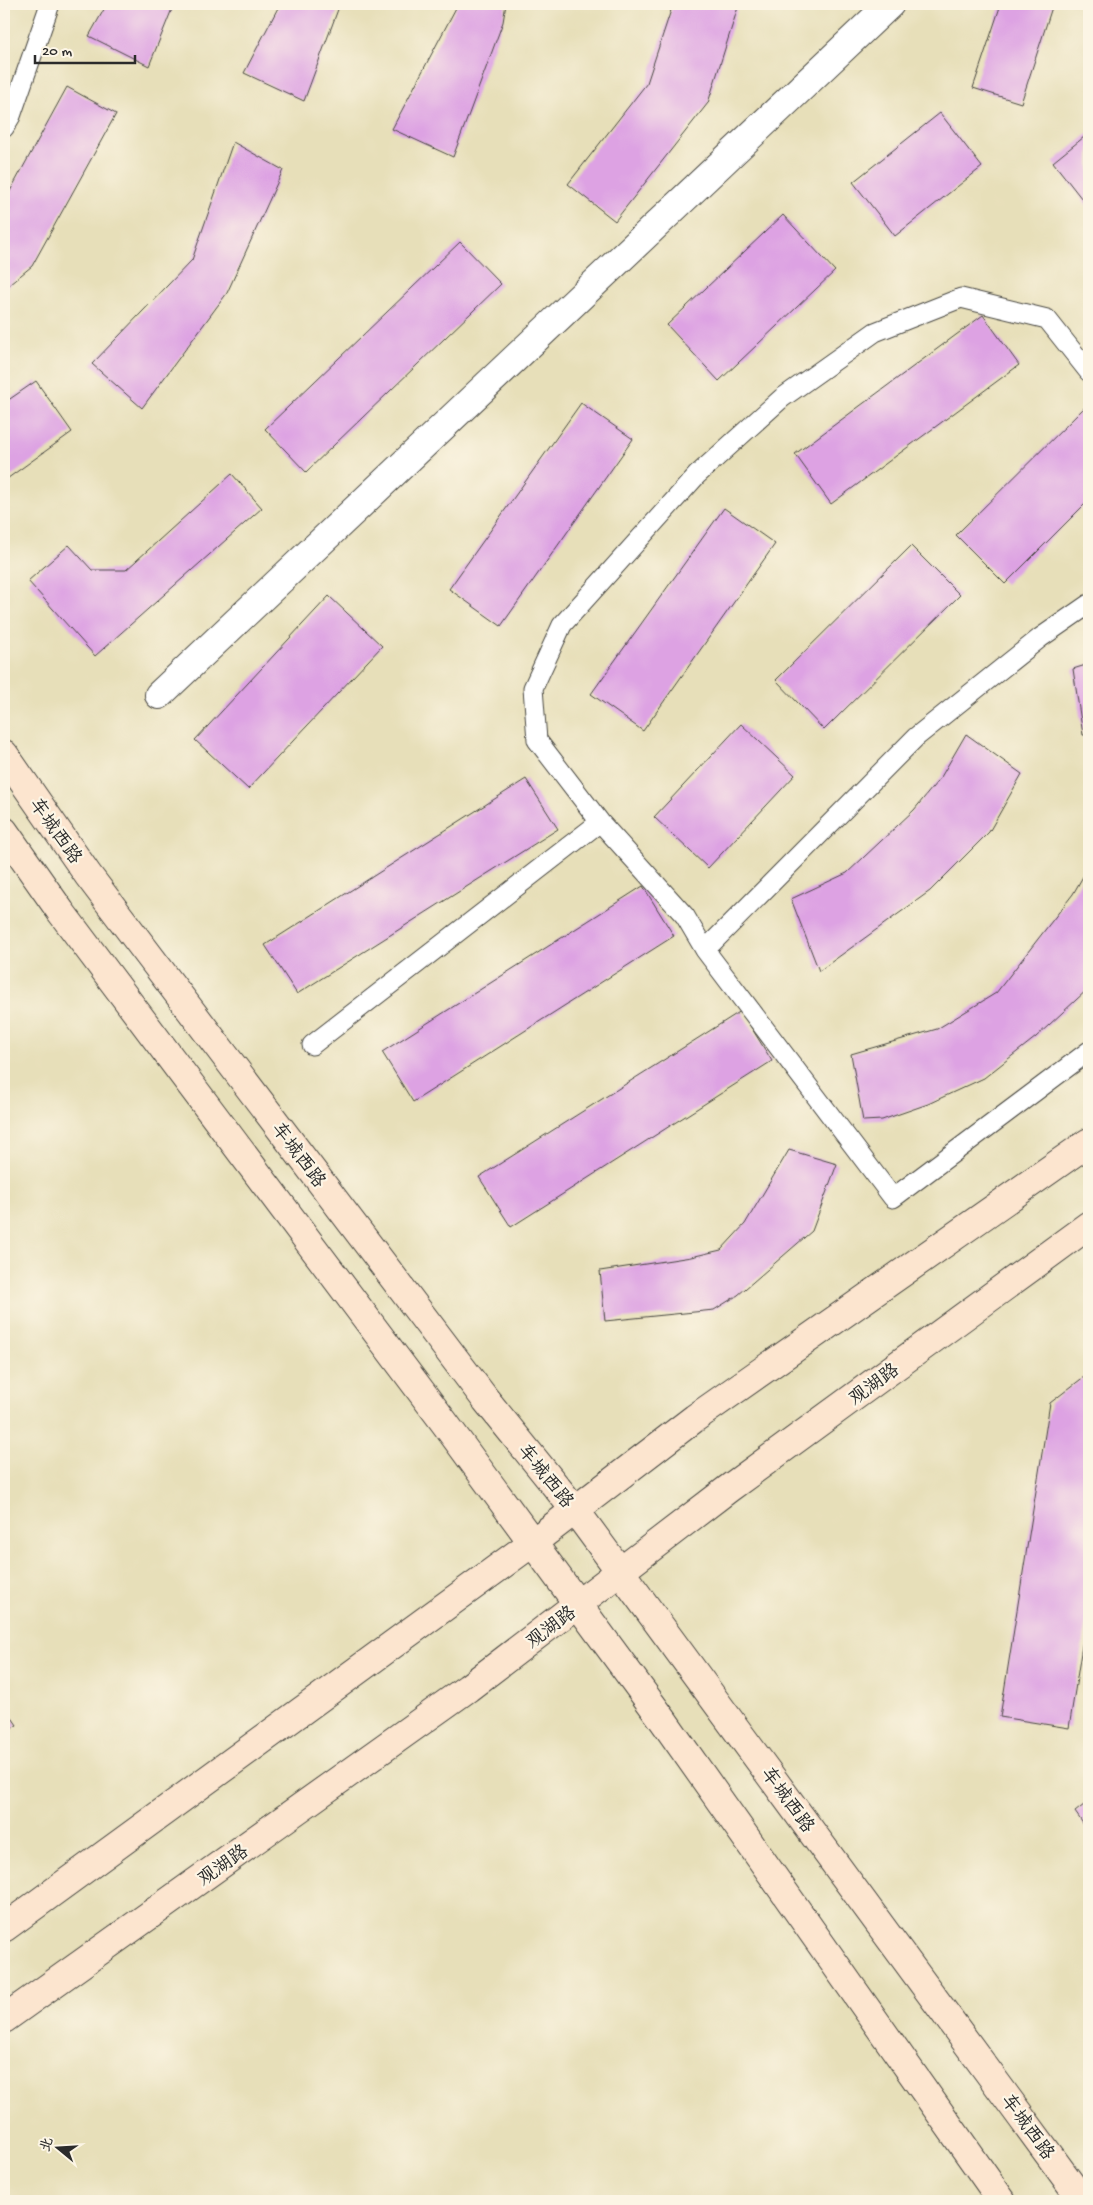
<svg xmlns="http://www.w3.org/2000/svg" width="1093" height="2205" font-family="'Gochi Hand','LXGW WenKai TC',sans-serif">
	<rect width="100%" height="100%" fill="#fcf5e5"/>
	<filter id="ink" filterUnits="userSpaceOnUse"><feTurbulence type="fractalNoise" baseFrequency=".02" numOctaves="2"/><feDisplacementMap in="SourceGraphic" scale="10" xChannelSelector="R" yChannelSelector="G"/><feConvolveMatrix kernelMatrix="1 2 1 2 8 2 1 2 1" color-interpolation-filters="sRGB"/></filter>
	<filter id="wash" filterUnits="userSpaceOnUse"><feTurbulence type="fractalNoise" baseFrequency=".0096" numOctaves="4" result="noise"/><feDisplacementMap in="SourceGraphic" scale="20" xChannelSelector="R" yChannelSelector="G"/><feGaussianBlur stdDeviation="1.12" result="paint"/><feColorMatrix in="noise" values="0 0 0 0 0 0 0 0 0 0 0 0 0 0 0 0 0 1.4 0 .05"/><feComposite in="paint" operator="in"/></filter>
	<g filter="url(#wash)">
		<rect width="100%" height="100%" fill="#e7dfb9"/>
		<g id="blocks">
			<path fill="#dda2e3" d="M107 4H174L149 66 89 36Z
				M280 4H340L304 101 244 73Z
				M458 4H506L503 22 453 157 392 129Z
				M673 4H739L708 103 615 221 568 184 647 83Z
				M1001 4H1053L1021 103 973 88Z
				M67 87 116 114 32 266 4 289V202Z
				M940 113 982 167 895 236 853 182Z
				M1089 133V208L1053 162Z
				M233 142 283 170 227 293 142 408 92 364 192 260Z
				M783 215 835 271 719 381 667 325Z
				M460 242 501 284 306 472 265 429Z
				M983 315 1019 365 831 504 795 454Z
				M36 381 72 432 4 481V403Z
				M581 403 633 439 501 626 449 589Z
				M1089 403V500L1005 584 956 535Z
				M232 474 262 508 95 656 28 581 69 545 92 570H126Z
				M724 508 775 544 643 731 591 694Z
				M911 546 960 595 824 730 776 680Z
				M329 596 382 646 248 789 195 740Z
				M1089 664V735H1083L1073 669Z
				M741 724 795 775 708 868 654 817Z
				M966 734 1022 774 989 832 930 891 819 971 791 899 847 873 914 810 941 777Z
				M526 779 558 829 297 994 265 945Z
				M1089 866V988L1036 1037 984 1078 928 1104 882 1120 863 1121 851 1054 937 1029 996 993 1073 894Z
				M643 886 674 936 413 1102 382 1052Z
				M741 1011 772 1061 511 1227 479 1177Z
				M789 1150 837 1164 812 1231 738 1295 714 1310 605 1321 600 1271 691 1257 721 1250 745 1224Z
				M1089 1373V1602L1069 1728 1000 1717 1050 1403Z
				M4 1706 17 1725 4 1733Z
				M1089 1801V1832L1075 1812Z"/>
		</g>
	</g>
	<g filter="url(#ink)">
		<use href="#blocks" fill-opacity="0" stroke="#474640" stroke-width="1"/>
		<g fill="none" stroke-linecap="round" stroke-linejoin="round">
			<defs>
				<path id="lane" d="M4 128 11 116 50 4
					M1089 372 1047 319 961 298 875 332 782 398 697 475 562 625 533 688 537 740 600 822 685 916 705 950 893 1198 1089 1051
					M705 950 916 737 1040 638 1089 604
					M312 1045 600 822"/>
				<path id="street" d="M159 695 890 4"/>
				<path id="secondary" d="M4 754 88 875 486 1400 575 1510 1083 2201
					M4 831 61 912 444 1422 663 1720 1002 2201
					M4 1928 532 1543 695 1418 1089 1142
					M4 2019 468 1688 728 1489 1089 1225"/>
			</defs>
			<use href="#lane" stroke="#474640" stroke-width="21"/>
			<use href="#street" stroke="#474640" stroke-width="30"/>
			<use href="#secondary" stroke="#474640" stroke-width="30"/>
			<use href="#lane" stroke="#fff" stroke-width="19"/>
			<use href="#street" stroke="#fff" stroke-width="28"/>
			<use href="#secondary" stroke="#fce5cf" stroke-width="28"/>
		</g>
	</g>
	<g text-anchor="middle" stroke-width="4.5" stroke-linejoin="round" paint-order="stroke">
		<g font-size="19" fill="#2b2b2b" stroke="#fcf5e5">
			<text transform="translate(57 830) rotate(55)" y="7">车城西路</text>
			<text transform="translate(300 1154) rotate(53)" y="7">车城西路</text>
			<text transform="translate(873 1383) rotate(-36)" y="7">观湖路</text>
			<text transform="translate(547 1475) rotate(51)" y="7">车城西路</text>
			<text transform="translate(550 1626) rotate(-37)" y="7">观湖路</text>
			<text transform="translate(789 1799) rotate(54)" y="7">车城西路</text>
			<text transform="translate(222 1864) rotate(-35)" y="7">观湖路</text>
			<text transform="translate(1029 2126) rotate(54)" y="7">车城西路</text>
		</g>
	</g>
	<rect width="1093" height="2205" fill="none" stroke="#fcf5e5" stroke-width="20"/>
	<g transform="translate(58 2148) rotate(288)" stroke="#fcf5e5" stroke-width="4" paint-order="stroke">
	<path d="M0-4L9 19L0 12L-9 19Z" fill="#2b2b2b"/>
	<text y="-8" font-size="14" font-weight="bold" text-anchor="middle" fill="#2b2b2b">北</text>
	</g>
	<path d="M35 55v8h100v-8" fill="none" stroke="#2b2b2b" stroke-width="2.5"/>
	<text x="42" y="55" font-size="15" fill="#2b2b2b" stroke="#fcf5e5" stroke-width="4" paint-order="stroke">20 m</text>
</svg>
